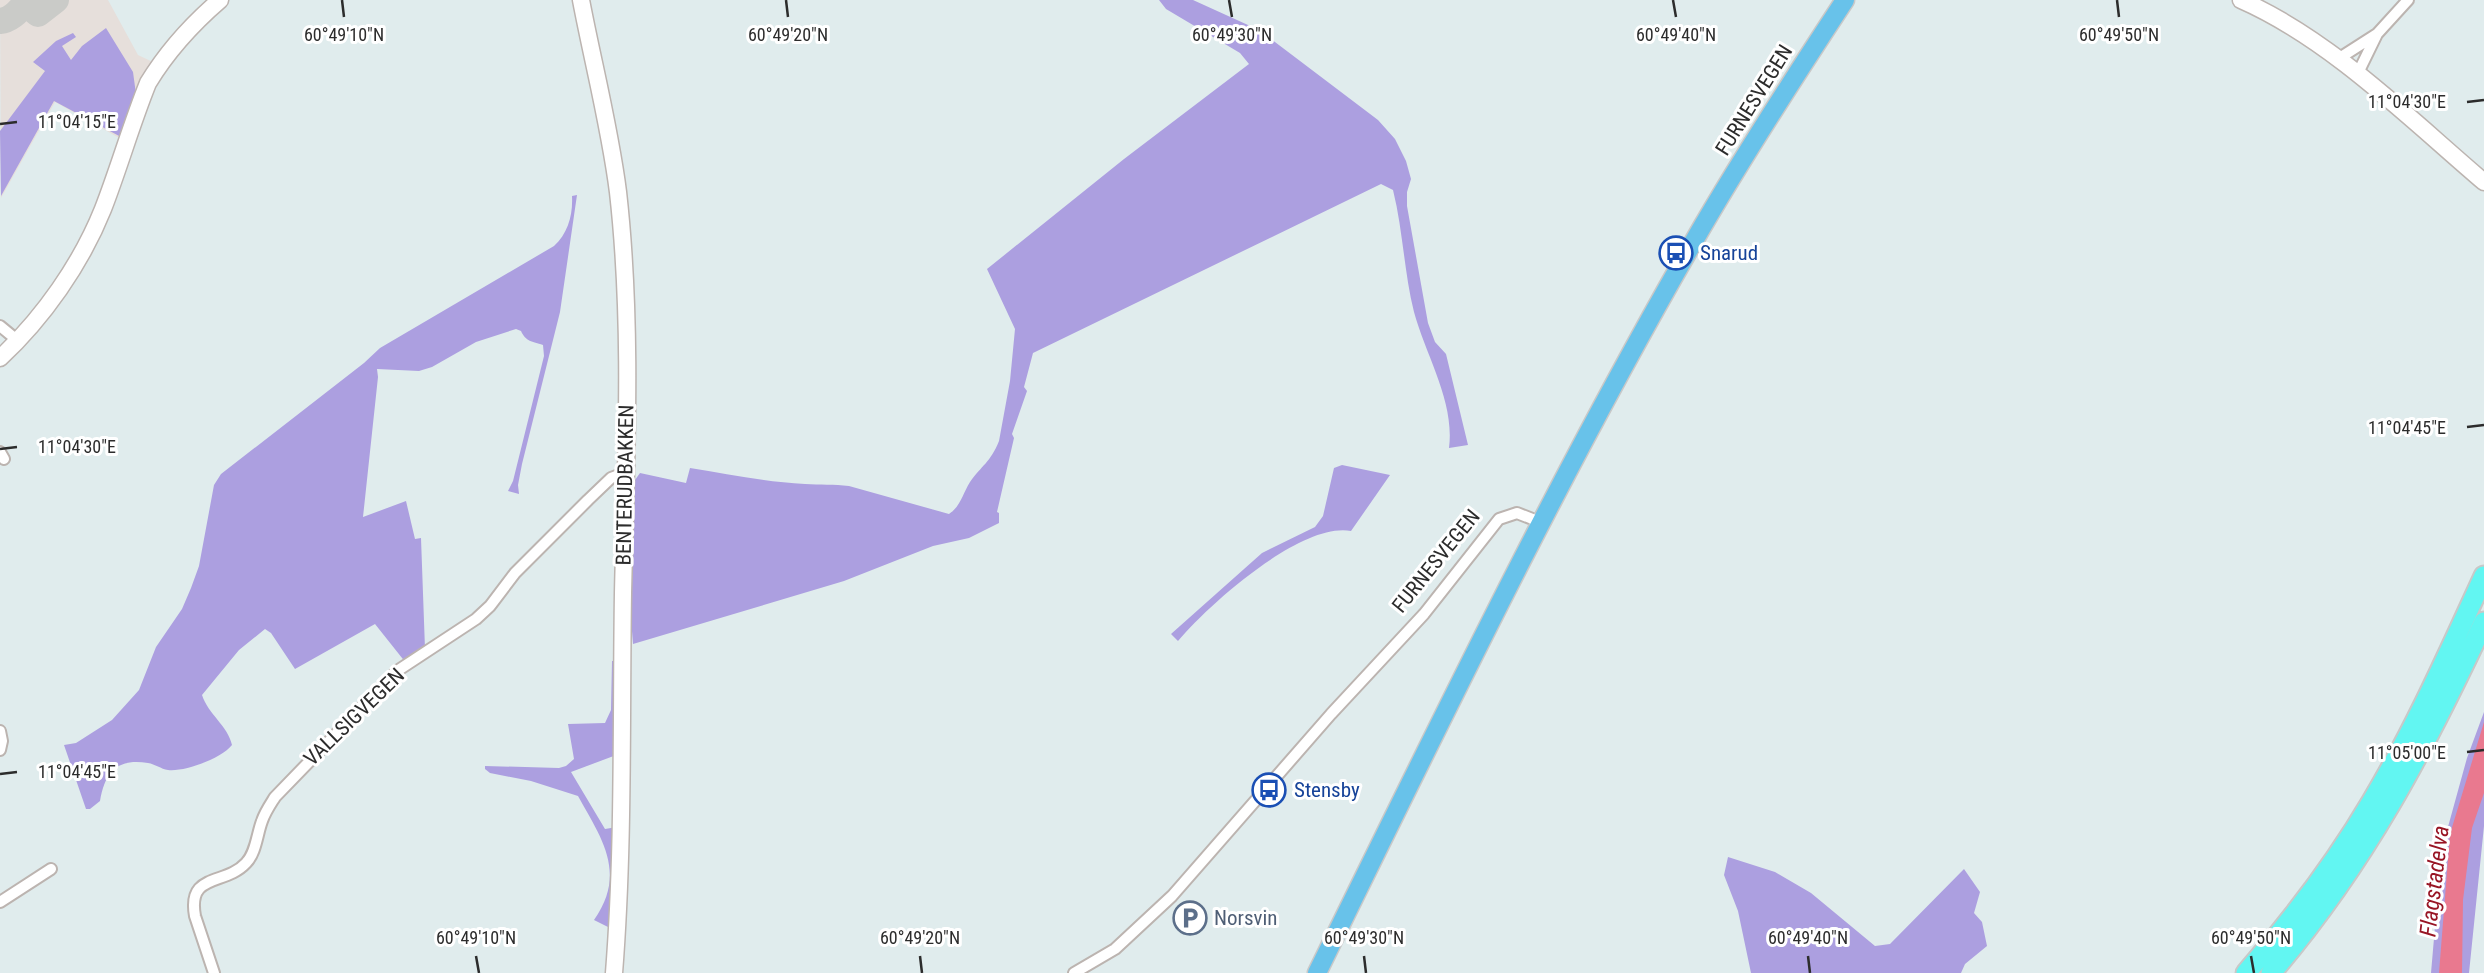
<svg xmlns="http://www.w3.org/2000/svg" width="2484" height="973" font-family="'Roboto Condensed',sans-serif">
	<rect width="100%" height="100%" fill="#e0eced"/>
	<path fill="#e6dfdb" d="M0 0H108L138 55 155 63 121 139 55 102 1 198Z"/>
	<path fill="#ac9fe0" d="M1159 0H1193L1259 30 1378 120 1395 139 1406 161 1411 179 1407 192V206L1428 323 1435 342 1446 354 1468 445 1449 448C1455 402 1426 356 1414 312 1404 272 1403 230 1393 190L1381 184 1033 353 1024 387 1027 391 1012 434 1014 438 997 512 999 513V523L969 538 933 546 844 581 633 644 631 618 635 480 640 473 686 483 690 468C728 474 766 482 805 484 820 485 834 484 849 486L949 514C961 506 963 493 970 482 982 465 990 463 999 441L1010 381 1015 329 987 269 1124 159 1249 64 1240 53 1166 9Z
		M106 28 133 72 136 94 121 137 54 101 1 196 0 131 45 71 33 62 56 41 73 33 76 37 62 46 71 60 82 46Z
		M577 195 560 312 522 464 518 485 519 494 508 491 513 481 544 356 543 345C532 341 526 342 521 331L516 329 476 342 432 367 419 371 377 369 378 377 363 517 406 501 415 539 421 538 425 649 406 663 375 624 295 669 271 633 265 629 239 650 202 695C208 714 228 726 232 745 222 758 185 772 168 770 161 769 155 764 148 763 116 758 105 773 100 801L90 809H86L64 745 76 743 112 720 139 690 156 647 182 609 191 588 199 566 214 485 221 474 364 363 380 348 554 246C568 233 573 215 572 196Z
		M1342 465 1390 475 1351 531C1301 522 1209 604 1178 641L1171 634 1262 553 1315 527 1323 516 1334 468Z
		M612 661H618L619 754 571 772 605 829 617 827 612 929 594 920C627 873 602 839 578 796L531 781 490 773 485 769V766L559 768 566 766 574 759 568 724 605 723 611 710Z
		M2484 712V826L2469 973H2431L2436 915 2435 874 2467 758Z
		M1728 857 1775 872 1811 893 1875 946 1890 944 1964 869 1980 892 1974 913 1982 922 1987 946 1965 964 1961 973H1751L1738 911 1724 875Z"/>
	<path fill="#e9798f" d="M2484 722V793L2472 828 2463 900 2462 973H2439L2450 834Z"/>
	<g fill="none" stroke-linecap="round" stroke-linejoin="round">
		<path stroke="#cacbc8" stroke-width="26" d="M32 9 38 14 56 0
			M0 21C11 20 21 9 27 0"/>
		<defs>
			<path id="street" d="M2338 59 2377 34 2408 0
				M2357 75 2377 34
				M0 326 17 340
				M0 452 4 459
				M0 731 2 741 0 750
				M0 902 51 869
				M214 973 195 916C187 872 225 886 246 863 256 853 257 834 262 821 265 812 270 805 275 797L397 671 476 619 490 606 515 573 588 500 611 478 627 472
				M1074 973 1115 949 1172 896 1331 714 1424 614 1499 519 1517 513 1540 522"/>
			<path id="secondary" d="M581 0C593 63 610 128 618 192 633 325 626 460 623 593 621 720 624 846 614 973
				M2241 0C2330 39 2410 119 2484 182
				M0 358C43 318 81 264 103 209 119 168 131 125 148 83 168 50 191 25 220 0"/>
			<path id="primary" d="M1317 973C1438 727 1557 479 1694 241 1741 159 1793 79 1845 0"/>
			<path id="highway" d="M2246 973C2293 919 2336 862 2372 801 2415 729 2449 652 2484 576
				M2271 973C2364 865 2424 750 2484 622"/>
		</defs>
		<use href="#street" stroke="#bcb4b0" stroke-width="14"/>
		<use href="#secondary" stroke="#bcb4b0" stroke-width="19"/>
		<use href="#primary" stroke="#c8c8c8" stroke-width="21"/>
		<use href="#highway" stroke="#c8c8c8" stroke-width="23"/>
		<use href="#street" stroke="#fff" stroke-width="10"/>
		<use href="#secondary" stroke="#fff" stroke-width="16"/>
		<use href="#primary" stroke="#68c2ea" stroke-width="18"/>
		<use href="#highway" stroke="#62f6f2" stroke-width="19"/>
	</g>
	<path fill="none" stroke="#2c2c2c" stroke-width="2.5" d="M342 0 344 17M786 0 788 17M1229 0 1232 17M1673 0 1676 17M2117 0 2119 17M2467 102 2484 100M0 124 17 122M2467 427 2484 425M0 449 17 447M2467 752 2484 750M0 774 17 772M476 956 479 973M920 956 922 973M1364 956 1366 973M1808 956 1810 973M2251 956 2254 973"/>
	<defs>
		<symbol id="bus-ring" viewBox="-11 -11 22 22"><circle r="9.5" fill="#fff" stroke="#1a4fb4" stroke-width="1.5"/><path d="M-5-6H5V4H4V6H2V4H-2V6H-4V4H-5ZM-3.5-4V0h7V-4ZM-3.5 1.2v1.5H-2V1.2ZM2 1.2v1.5H3.5V1.2Z" fill="#1a4fb4"/></symbol>
		<symbol id="parking-ring" viewBox="-11 -11 22 22"><circle r="9.5" fill="#fff" stroke="#5c6f8a" stroke-width="1.5"/><path d="M-3.5-5.5H1a3.5 3.5 0 0 1 0 7H-1V5.5H-3.5ZM-1-3.4V-.6H.8a1.4 1.4 0 0 0 0-2.8Z" fill="#5c6f8a"/></symbol>
	</defs>
	<g fill-rule="evenodd">
		<use href="#bus-ring" x="1657" y="234" width="38" height="38"/>
		<use href="#bus-ring" x="1250" y="771" width="38" height="38"/>
		<use href="#parking-ring" x="1171" y="899" width="38" height="38"/>
	</g>
	<g text-anchor="middle" stroke-width="6" stroke-linejoin="round" paint-order="stroke">
		<g font-size="21" fill="#2c2c2c" stroke="#fff">
			<text transform="translate(1754 100) rotate(-58)" y="7">FURNESVEGEN</text>
			<text transform="translate(625 485) rotate(-89)" y="7">BENTERUDBAKKEN</text>
			<text transform="translate(1436 561) rotate(-51)" y="7">FURNESVEGEN</text>
			<text transform="translate(354 717) rotate(-44)" y="7">VALLSIGVEGEN</text>
		</g>
		<g font-size="21" fill="#164399" stroke="#fff" text-anchor="start">
			<text x="1700" y="260">Snarud</text>
			<text x="1294" y="797">Stensby</text>
		</g>
		<g font-size="21" fill="#4e5e75" stroke="#fff" text-anchor="start">
			<text x="1214" y="925">Norsvin</text>
		</g>
		<g font-size="23" font-style="italic" fill="#981524" stroke="#fff">
			<text transform="translate(2434 881) rotate(-83)" y="8">Flagstadelva</text>
		</g>
	</g>
	<g font-size="18" text-anchor="middle" fill="#2c2c2c" stroke="#fff" stroke-width="6" stroke-linejoin="round" paint-order="stroke">
		<text x="344" y="41">60°49'10"N</text>
		<text x="788" y="41">60°49'20"N</text>
		<text x="1232" y="41">60°49'30"N</text>
		<text x="1676" y="41">60°49'40"N</text>
		<text x="2119" y="41">60°49'50"N</text>
		<text x="2407" y="108">11°04'30"E</text>
		<text x="77" y="128">11°04'15"E</text>
		<text x="2407" y="434">11°04'45"E</text>
		<text x="77" y="453">11°04'30"E</text>
		<text x="2407" y="759">11°05'00"E</text>
		<text x="77" y="778">11°04'45"E</text>
		<text x="476" y="944">60°49'10"N</text>
		<text x="920" y="944">60°49'20"N</text>
		<text x="1364" y="944">60°49'30"N</text>
		<text x="1808" y="944">60°49'40"N</text>
		<text x="2251" y="944">60°49'50"N</text>
	</g>
</svg>
